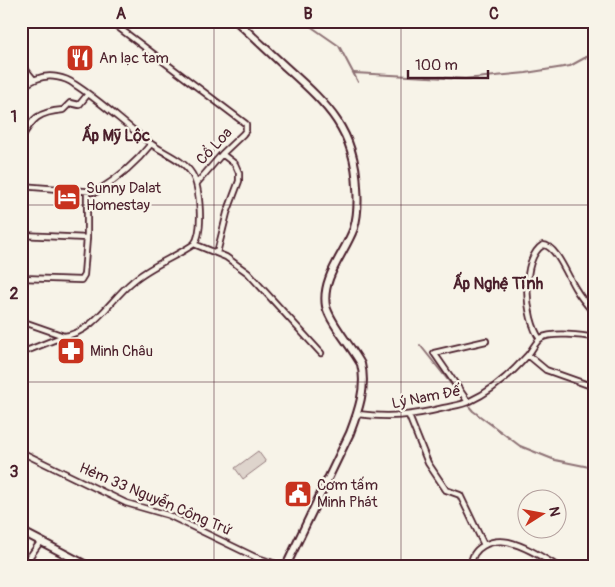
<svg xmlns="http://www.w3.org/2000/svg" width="615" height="587" font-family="Pangolin,sans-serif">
	<rect width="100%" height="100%" fill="#f7f3e8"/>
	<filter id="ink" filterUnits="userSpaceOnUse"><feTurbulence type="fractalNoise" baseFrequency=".02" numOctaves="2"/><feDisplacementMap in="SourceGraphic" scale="10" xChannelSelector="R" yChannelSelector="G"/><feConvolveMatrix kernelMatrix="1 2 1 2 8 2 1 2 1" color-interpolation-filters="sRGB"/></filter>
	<g filter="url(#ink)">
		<path fill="#ded4cc" stroke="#947a7c" d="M258 451 266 462 243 479 235 468Z"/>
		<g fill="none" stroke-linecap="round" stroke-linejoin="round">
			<path stroke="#8e7275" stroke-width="2" d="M303 21 339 46 358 82
				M354 73 465 79 526 73 570 66 590 55H594
				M420 345 463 399
				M467 404 473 411 520 446 555 460 594 468"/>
			<defs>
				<path id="street" d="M110 21 246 124V130L243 134 222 154 197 183
					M21 64 34 80
					M21 88C31 80 44 74 57 77 63 78 69 80 74 84 101 101 124 124 150 143 163 153 183 159 192 174 200 187 204 232 194 244 174 258 150 266 132 282 111 299 93 333 64 336L21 321
					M21 139C32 118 39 112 63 110L70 103 79 105 88 94
					M21 186 96 192C117 179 136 163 151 144
					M21 235 87 238
					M194 244 226 257 248 273 321 353
					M217 253 227 213 239 181V173L235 164 222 154
					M21 278 81 280 84 275 87 238V192
					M540 339C525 319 520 259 543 245 556 245 568 277 575 288 580 297 587 305 594 313
					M21 353 64 336
					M528 355 546 370 594 387
					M468 402 434 353 486 341
					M357 414C390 418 411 416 444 408 452 406 462 405 470 401 492 391 511 374 527 356 532 351 535 342 541 338 551 332 583 335 594 338
					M409 416 428 463 446 490 460 495 484 545
					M21 452 126 503 168 515 255 557 282 566
					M23 566 41 541
					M471 566C471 547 491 539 508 542 525 546 542 557 557 566"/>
				<path id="secondary" d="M236 21C254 37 271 54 289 70 328 105 355 131 357 187 358 200 358 215 354 228 345 253 321 278 326 306 330 323 352 347 361 364 367 387 358 412 350 433L286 566
					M21 531 88 566"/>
			</defs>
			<use href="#street" stroke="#4a1f2b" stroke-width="8"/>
			<use href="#secondary" stroke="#4a1f2b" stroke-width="10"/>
			<use href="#street" stroke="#f7f3e8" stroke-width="4.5"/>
			<use href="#secondary" stroke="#f7f3e8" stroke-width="6"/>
		</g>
	</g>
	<path fill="none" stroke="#4a1f2b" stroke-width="1" stroke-opacity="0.55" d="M214 21V566M401 21V566M21 205H594M21 382H594"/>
	<defs>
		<symbol id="restaurant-square" viewBox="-11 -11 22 22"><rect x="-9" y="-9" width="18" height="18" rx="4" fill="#c8321e" stroke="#f7f3e8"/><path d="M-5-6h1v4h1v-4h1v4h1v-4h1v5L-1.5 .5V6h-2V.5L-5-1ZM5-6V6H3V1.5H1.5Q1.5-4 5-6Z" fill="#fff"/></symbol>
		<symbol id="hotel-square" viewBox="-11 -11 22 22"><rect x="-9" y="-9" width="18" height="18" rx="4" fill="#c8321e" stroke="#f7f3e8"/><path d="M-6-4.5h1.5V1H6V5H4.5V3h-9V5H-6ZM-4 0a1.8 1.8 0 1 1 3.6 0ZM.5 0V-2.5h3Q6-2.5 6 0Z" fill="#fff"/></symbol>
		<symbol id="pharmacy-square" viewBox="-11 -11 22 22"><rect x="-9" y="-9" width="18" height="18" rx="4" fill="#c8321e" stroke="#f7f3e8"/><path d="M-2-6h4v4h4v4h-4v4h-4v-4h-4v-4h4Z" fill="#fff"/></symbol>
		<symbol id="civic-square" viewBox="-11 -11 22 22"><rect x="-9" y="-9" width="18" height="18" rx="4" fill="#c8321e" stroke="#f7f3e8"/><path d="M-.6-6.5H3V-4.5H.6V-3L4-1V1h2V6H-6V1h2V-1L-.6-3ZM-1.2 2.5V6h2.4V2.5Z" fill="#fff"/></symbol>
	</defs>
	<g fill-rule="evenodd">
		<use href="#restaurant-square" x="64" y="42" width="32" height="32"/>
		<use href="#hotel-square" x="51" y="181" width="32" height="32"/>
		<use href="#pharmacy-square" x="55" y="335" width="32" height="32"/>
		<use href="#civic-square" x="282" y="478" width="32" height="32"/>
	</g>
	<g text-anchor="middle" stroke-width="4.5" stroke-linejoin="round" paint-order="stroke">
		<g font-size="15" fill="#4a1f2b" stroke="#f7f3e8" text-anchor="start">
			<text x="99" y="63">An lạc tam</text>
			<text x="86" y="193">Sunny Dalat<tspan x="86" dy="17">Homestay</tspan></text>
			<text x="90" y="356">Minh Châu</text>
			<text x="317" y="490">Cơm tấm<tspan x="317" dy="17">Minh Phát</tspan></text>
		</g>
		<g font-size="15" fill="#4a1f2b" stroke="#f7f3e8">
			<text transform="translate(214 146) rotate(-47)" y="5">Cổ Loa</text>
			<text transform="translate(426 397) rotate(-11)" y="5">Lý Nam Đế</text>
			<text transform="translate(156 499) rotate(23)" y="5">Hẻm 33 Nguyễn Công Trứ</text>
		</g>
		<g font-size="16" font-weight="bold" fill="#4a1f2b" stroke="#f7f3e8">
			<text x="116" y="141">Ấp Mỹ Lộc</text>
			<text x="498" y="289">Ấp Nghệ Tĩnh</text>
		</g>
	</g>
	<rect width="615" height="587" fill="none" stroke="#f7f3e8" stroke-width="55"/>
	<g transform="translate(542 514) rotate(79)"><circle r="24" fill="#f7f3e8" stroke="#b29e9c"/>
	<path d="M0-4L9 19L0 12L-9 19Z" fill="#c8321e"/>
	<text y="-8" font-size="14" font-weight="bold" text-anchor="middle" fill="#4a1f2b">N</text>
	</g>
	<path d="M408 70v8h80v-8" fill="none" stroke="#4a1f2b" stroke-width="2.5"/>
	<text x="415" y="70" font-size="15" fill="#4a1f2b" stroke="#f7f3e8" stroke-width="4" paint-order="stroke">100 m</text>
	<rect x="28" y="28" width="560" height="532" fill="none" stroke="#4a1f2b" stroke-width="2"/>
	<g font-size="16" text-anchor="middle" font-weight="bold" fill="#4a1f2b">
		<text x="121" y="19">A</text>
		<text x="308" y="19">B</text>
		<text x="494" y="19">C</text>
		<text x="14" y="122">1</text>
		<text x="14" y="299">2</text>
		<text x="14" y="477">3</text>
	</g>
</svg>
